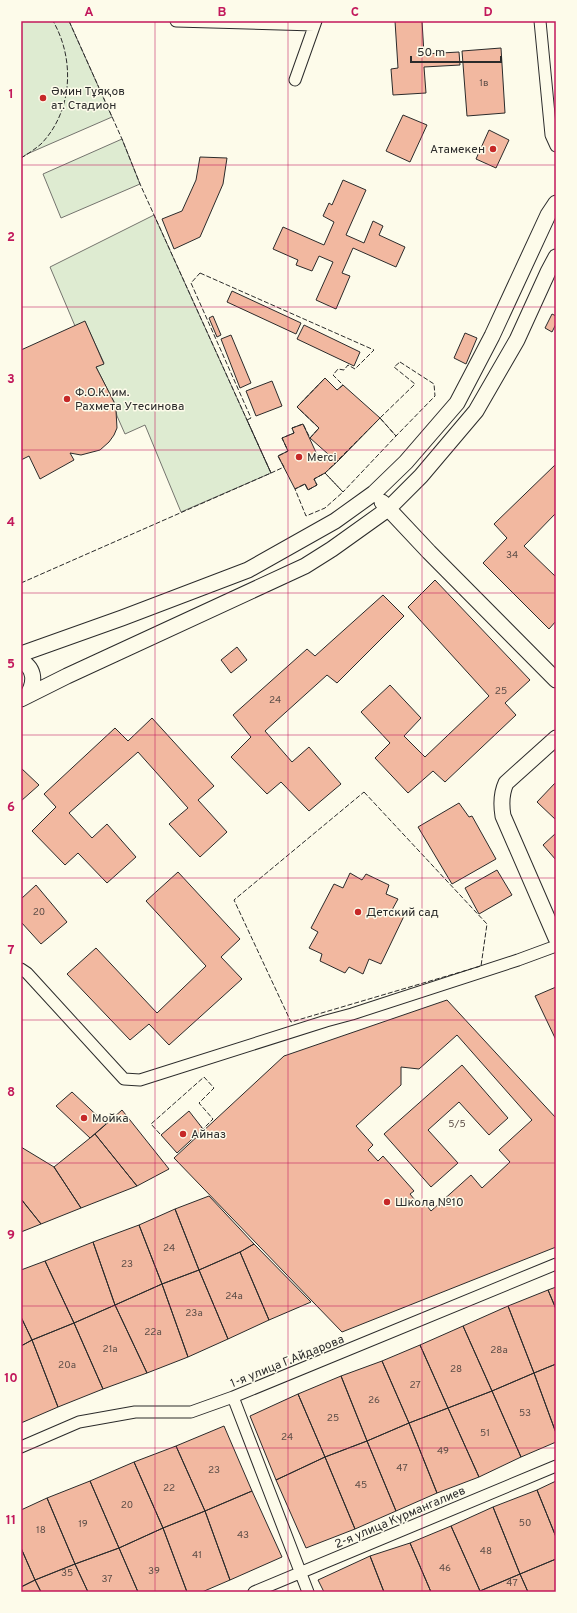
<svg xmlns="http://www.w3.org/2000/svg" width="577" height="1613" font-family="Overpass,sans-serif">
	<rect width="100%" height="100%" fill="#fdfbea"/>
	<path fill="#deebd1" stroke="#74746e" d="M21 21H69L112 117 27 154 21 158Z
		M122 139 140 184 61 218 43 174Z
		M154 215 271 473 181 512 145 425 125 434 117 416 114 402 96 367 104 363 85 322 75 326 50 267Z"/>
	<path fill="#f2b8a0" stroke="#2b2b2b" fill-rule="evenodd" d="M395 21H422L424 54 459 52 460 65 424 67 426 93 393 95 391 69 398 68Z
		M501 48 505 113 467 116 462 51Z
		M403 115 427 125 410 162 386 151Z
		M489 130 509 140 496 168 476 159Z
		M200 157 227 158 223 184 200 237 174 249 162 219 182 211 196 180Z
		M343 180 366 190 346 235 364 243 373 221 383 226 379 235 405 247 396 267 353 248 342 273 350 276 336 309 316 300 333 262 319 256 312 271 296 265 298 260 273 249 283 227 324 245 334 222 323 216 329 203 332 205Z
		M232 291 301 323 296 334 227 302Z
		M552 314 556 316V324L552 332 545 328Z
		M213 316 221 335 217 337 209 318Z
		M85 321 104 364 96 367 114 402 116 411 117 428 114 435 109 442 100 450 81 455 70 453 74 460 40 479 29 456 21 460V350Z
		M304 325 360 352 354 366 297 339Z
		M465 333 477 338 466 364 454 358Z
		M231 335 251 383 240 388 221 339Z
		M325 378 337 390 343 385 380 418 337 462 310 438 319 428 297 407Z
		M272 381 282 406 256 416 246 391Z
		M303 424 319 459 337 462 325 473 314 479 317 485 308 490 305 484 295 489 278 456 288 451 282 438 294 433 292 428Z
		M556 464V513L524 546 556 577V621L549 629 483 563 507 538 494 524Z
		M435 580 530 680 505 703 516 715 445 782 433 771 408 793 375 758 390 743 361 712 390 685 421 718 404 736 425 757 489 696 408 607Z
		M383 595 404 616 337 683 327 675 265 731 292 762 309 747 341 784 309 811 281 782 267 794 231 757 251 737 233 715 307 649 315 656Z
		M237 647 247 660 231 673 221 660Z
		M152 718 214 786 198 800 227 832 200 857 169 824 188 808 138 752 69 813 92 838 107 824 136 857 107 883 78 853 65 865 32 831 56 807 44 794 115 728 128 741Z
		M21 768 39 785 21 801Z
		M556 782V820L537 802Z
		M459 803 469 817 472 816 496 859 452 884 418 827Z
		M556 833V860L543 845Z
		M497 870 512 895 479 914 465 888Z
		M178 872 240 939 221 957 242 979 169 1045 149 1024 130 1040 67 974 96 948 157 1013 206 966 146 901Z
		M350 873 362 880 366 874 389 885 386 894 398 899 392 910 404 916 381 964 369 959 363 974 349 967 345 973 320 961 322 954 309 948 318 932 311 928 334 884 343 888Z
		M36 885 67 922 41 944 21 922V899Z
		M556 987V1040L535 996Z
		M447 1000 556 1118V1247L342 1332 174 1158 284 1056Z
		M457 1035 532 1120 499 1150 510 1162 482 1188 471 1175 431 1211 423 1201 419 1205 410 1194 414 1191 383 1156 378 1161 368 1150 373 1145 356 1126 401 1085V1067L419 1069ZM462 1065 508 1118 489 1135 459 1102 428 1130 458 1163 431 1187 384 1134Z
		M72 1092 106 1124 90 1138 56 1106Z
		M122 1110 169 1169 137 1186 95 1134Z
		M189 1111 203 1129 177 1153 161 1135Z
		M95 1134 137 1186 81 1208 54 1167Z
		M21 1147 54 1167 81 1208 41 1224 21 1199Z
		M209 1196 254 1244 240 1252 199 1270 175 1209Z
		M21 1199 41 1224 21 1232Z
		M175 1209 199 1270 162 1284 139 1225Z
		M139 1225 162 1284 115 1305 93 1242Z
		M93 1242 115 1305 74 1323 45 1261Z
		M254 1244 311 1302 269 1320 240 1252Z
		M240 1252 269 1320 228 1339 199 1270Z
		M45 1261 74 1323 32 1340 21 1317V1270Z
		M199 1270 228 1339 188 1357 162 1284Z
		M162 1284 188 1357 147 1373 115 1305Z
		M556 1287V1309L548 1290Z
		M548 1290 556 1309V1364L534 1373 508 1306Z
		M115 1305 147 1373 103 1389 74 1323Z
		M508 1306 534 1373 492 1391 463 1326Z
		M21 1317 32 1340 21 1346Z
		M74 1323 103 1389 58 1407 32 1340Z
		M463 1326 492 1391 448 1408 420 1345Z
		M32 1340 58 1407 21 1423V1346Z
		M420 1345 448 1408 409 1423 382 1361Z
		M382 1361 409 1423 367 1441 341 1376Z
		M556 1364V1433L534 1373Z
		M534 1373 556 1433V1442L521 1457 492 1391Z
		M341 1376 367 1441 325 1457 298 1394Z
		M492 1391 521 1457 479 1477 448 1408Z
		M298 1394 325 1457 276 1480 250 1416Z
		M448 1408 479 1477 437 1493 409 1423Z
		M409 1423 437 1493 396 1511 367 1441Z
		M224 1426 252 1491 205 1511 176 1446Z
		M367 1441 396 1511 355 1529 325 1457Z
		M176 1446 205 1511 163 1528 134 1462Z
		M325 1457 355 1529 306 1548 276 1480Z
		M134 1462 163 1528 119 1548 90 1481Z
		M90 1481 119 1548 75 1564 47 1498Z
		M556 1481V1537L537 1490Z
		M537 1490 556 1537V1559L520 1574 493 1507Z
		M252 1491 282 1557 230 1580 205 1511Z
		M47 1498 75 1564 35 1580 21 1548V1510Z
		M493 1507 520 1574 480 1591 451 1526Z
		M205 1511 230 1580 202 1592H187L163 1528Z
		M451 1526 480 1591 477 1592H431L410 1543Z
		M163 1528 187 1592H138L119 1548Z
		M410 1543 431 1592H384L370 1556Z
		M21 1548 35 1580 21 1587Z
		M119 1548 138 1592H88L75 1564Z
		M370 1556 384 1592H324L318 1580Z
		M556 1559V1592H528L520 1574Z
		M75 1564 88 1592H41L35 1580Z
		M520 1574 528 1592H480V1591Z
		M35 1580 41 1592H21V1587Z"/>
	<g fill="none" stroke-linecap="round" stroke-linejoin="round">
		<defs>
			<path id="street" d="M176 21 314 25
				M540 21 551 135 556 146
				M295 80 316 21
				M21 969 27 973 124 1079 140 1080 326 1021 352 1014 518 960 556 946
				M233 1397 308 1592
				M21 1447 79 1422 135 1412H191L233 1397 556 1264
				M254 1592 556 1466"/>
			<path id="secondary" d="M382 502 429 552 556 680
				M21 654 122 618 248 570 335 521 374 493 406 462 457 403 492 336 548 215 556 203
				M21 661C36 669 35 683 27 696
				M21 699 67 676 305 566 332 549 388 509 421 476 476 411 517 340 548 272 556 257
				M556 738 506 783C501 794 501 804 503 816L556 938"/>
		</defs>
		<use href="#street" stroke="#2b2b2b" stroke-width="13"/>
		<use href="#secondary" stroke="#2b2b2b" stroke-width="17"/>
		<use href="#street" stroke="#fdfbea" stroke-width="11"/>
		<use href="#secondary" stroke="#fdfbea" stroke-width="15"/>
		<path stroke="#2b2b2b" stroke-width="1" stroke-dasharray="5 2" stroke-linecap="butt" d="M21 158C28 154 35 149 41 144 73 111 75 59 53 21
			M200 273 374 350 355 369 348 365 344 370 338 369 333 375 343 385 337 390 325 378 297 407 319 428 310 438 303 424 292 428 294 433 282 438 288 451 278 456 284 467 271 473 247 420 251 418 191 283Z
			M400 362 434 384 435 396 396 436 380 418 415 384 394 367Z
			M380 418 396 436 343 492 325 473Z
			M325 473 343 492 325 508 306 516 295 489 305 484 308 490 317 485 314 479Z
			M21 583 271 473 140 184 122 139 69 21
			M364 792 487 924 481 966 291 1022 234 900Z
			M160 1134 151 1124 204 1077 214 1088 199 1103 213 1119 203 1129 201 1127"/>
	</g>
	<path fill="none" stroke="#c2185b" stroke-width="1" stroke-opacity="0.55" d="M155 21V1592M288 21V1592M422 21V1592M21 165H556M21 307H556M21 450H556M21 593H556M21 735H556M21 878H556M21 1020H556M21 1163H556M21 1306H556M21 1448H556"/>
	<g fill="#c62828" stroke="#fdfbea" stroke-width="1.5">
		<circle cx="43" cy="98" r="4"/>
		<circle cx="493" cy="149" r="4"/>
		<circle cx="67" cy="399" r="4"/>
		<circle cx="299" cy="457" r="4"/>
		<circle cx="358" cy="912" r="4"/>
		<circle cx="84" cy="1118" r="4"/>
		<circle cx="183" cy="1134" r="4"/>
		<circle cx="387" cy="1202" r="4"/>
	</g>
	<g text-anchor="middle" stroke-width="3" stroke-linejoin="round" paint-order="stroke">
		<g font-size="10" fill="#5d4e48">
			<text x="484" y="86">1в</text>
			<text x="512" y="558">34</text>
			<text x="501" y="694">25</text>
			<text x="275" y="703">24</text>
			<text x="39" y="915">20</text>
			<text x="457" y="1127">5/5</text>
			<text x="169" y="1251">24</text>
			<text x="127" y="1267">23</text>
			<text x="234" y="1299">24а</text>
			<text x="194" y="1316">23а</text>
			<text x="153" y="1335">22а</text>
			<text x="110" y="1352">21а</text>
			<text x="499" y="1353">28а</text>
			<text x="67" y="1368">20а</text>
			<text x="456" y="1372">28</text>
			<text x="415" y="1388">27</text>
			<text x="374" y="1403">26</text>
			<text x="525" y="1416">53</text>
			<text x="333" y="1421">25</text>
			<text x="485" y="1436">51</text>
			<text x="287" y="1440">24</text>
			<text x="443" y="1454">49</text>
			<text x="402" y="1471">47</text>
			<text x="214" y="1473">23</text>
			<text x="361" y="1488">45</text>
			<text x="169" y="1491">22</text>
			<text x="127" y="1508">20</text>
			<text x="525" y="1526">50</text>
			<text x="83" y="1527">19</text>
			<text x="41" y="1533">18</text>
			<text x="243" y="1538">43</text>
			<text x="486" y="1554">48</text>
			<text x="197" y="1558">41</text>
			<text x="445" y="1571">46</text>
			<text x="154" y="1574">39</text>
			<text x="67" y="1576">35</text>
			<text x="107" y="1582">37</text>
			<text x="512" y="1586">47</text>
		</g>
		<g font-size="12" fill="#2b2b2b" stroke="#fdfbea" text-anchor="start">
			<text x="51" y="95">Әмин Тұяқов<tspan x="51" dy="14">ат. Стадион</tspan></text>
			<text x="485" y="153" text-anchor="end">Атамекен</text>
			<text x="75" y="396">Ф.О.К. им.<tspan x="75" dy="14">Рахмета Утесинова</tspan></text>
			<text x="307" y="461">Merci</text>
			<text x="366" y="916">Детский сад</text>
			<text x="92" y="1122">Мойка</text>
			<text x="191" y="1138">Айназ</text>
			<text x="395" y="1206">Школа №10</text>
		</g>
		<g font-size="12" fill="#2b2b2b" stroke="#fdfbea">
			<text transform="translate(287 1361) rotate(-22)" y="4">1-я улица Г.Айдарова</text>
			<text transform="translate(400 1517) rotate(-23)" y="4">2-я улица Курмангалиев</text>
		</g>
	</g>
	<rect width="577" height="1613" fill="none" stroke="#fdfbea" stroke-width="44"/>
	<path d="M411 56v6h90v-6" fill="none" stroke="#2b2b2b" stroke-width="2"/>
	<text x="417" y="56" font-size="12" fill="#2b2b2b" stroke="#fdfbea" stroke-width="3" paint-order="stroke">50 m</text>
	<rect x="22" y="22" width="533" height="1569" fill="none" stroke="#c2185b" stroke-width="1.5"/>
	<g font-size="13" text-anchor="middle" font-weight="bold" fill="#c2185b">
		<text x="89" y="16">A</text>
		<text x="222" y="16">B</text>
		<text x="355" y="16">C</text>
		<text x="488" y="16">D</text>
		<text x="11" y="98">1</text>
		<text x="11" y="241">2</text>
		<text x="11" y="383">3</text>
		<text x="11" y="526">4</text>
		<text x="11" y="668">5</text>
		<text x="11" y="811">6</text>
		<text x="11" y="954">7</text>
		<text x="11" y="1096">8</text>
		<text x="11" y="1239">9</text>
		<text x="11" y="1382">10</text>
		<text x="11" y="1524">11</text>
	</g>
</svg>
